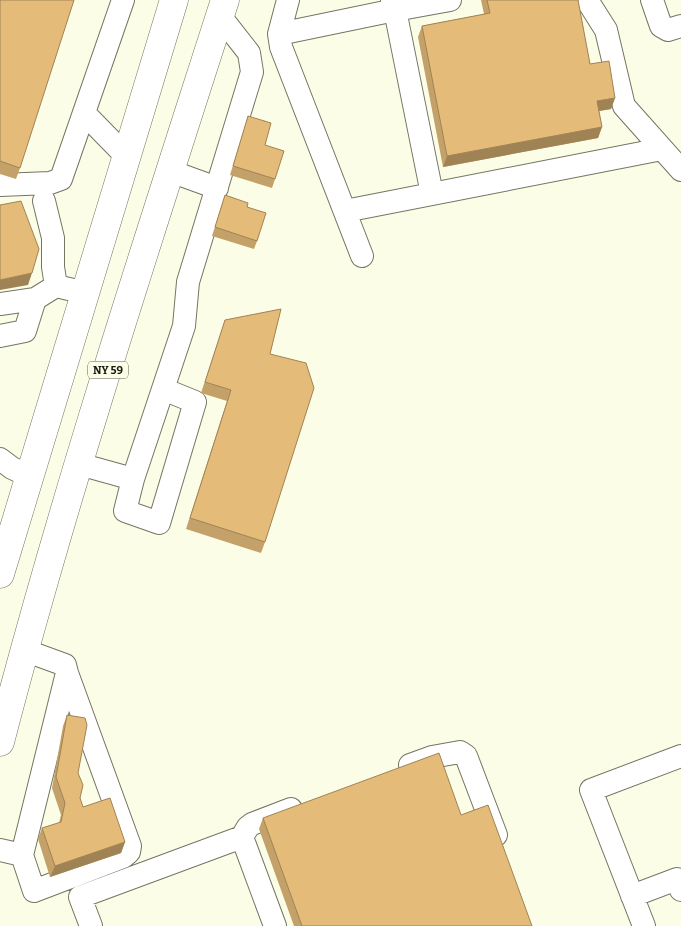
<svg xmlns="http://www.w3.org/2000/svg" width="681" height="926" font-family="Bitter,serif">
	<rect width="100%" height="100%" fill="#fcfde7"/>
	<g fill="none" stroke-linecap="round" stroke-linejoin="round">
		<defs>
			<path id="minor" d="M288 0 279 34 281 47 362 256
				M392 0 395 10 450 0
				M587 0 606 30 624 106 681 170
				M652 0 661 26 668 30 681 26
				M279 34 395 10 432 194
				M84 113 127 157
				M170 171 217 188
				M0 185 50 183 61 179 123 0
				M44 201 53 238V267L56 286
				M345 211 662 149
				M0 304 35 299 56 286 86 293
				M0 336 25 331 35 299
				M0 459 12 468 29 476
				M79 464 133 479 184 326 188 282 252 72 249 53 220 16
				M133 479 125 511 159 523 195 402 163 389
				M410 765 432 757 460 752 466 756 496 835
				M242 837 275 926
				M0 850 22 855 67 673 65 665 24 650
				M22 855 34 891 123 857 129 852 130 846 67 673
				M632 896 677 879 681 890
				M91 926 80 897 242 837 248 827 252 824 291 809
				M644 926 591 790 681 756"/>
			<path id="major" d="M0 574 174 0
				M0 742C65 492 146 246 225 0"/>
		</defs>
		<use href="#minor" stroke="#747562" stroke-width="24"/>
		<use href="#major" stroke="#747562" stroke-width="29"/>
		<use href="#minor" stroke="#fff" stroke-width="22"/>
		<use href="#major" stroke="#fff" stroke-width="28"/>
	</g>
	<path fill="#c4a168" d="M0 0 20 168 16 179 0 174Z
		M481 0H578L590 64 615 98 611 109 599 111 602 127 598 138 443 167 418 37 422 26 484 14Z
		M248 116 265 145 275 179 272 188 230 175Z
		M225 195 247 207 257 241 254 249 212 236Z
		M225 320 270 354 265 542 261 553 186 529 227 401 201 393Z
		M67 715 78 773 80 798 83 807 125 842 121 853 50 877 38 839 42 828 59 823 61 815 52 788 63 726Z
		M461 815 532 926H294L259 829 263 818Z"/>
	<path fill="#a08355" d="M615 98 611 109 593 112 597 101Z
		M602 127 598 138 443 167 447 156Z
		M32 273 28 285 0 290V280Z
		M125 842 121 853 50 877 55 866Z"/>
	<path fill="#e4bb79" stroke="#a08355" d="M0 0H74L20 168 0 161Z
		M487 0H578L590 64 609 61 615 98 597 101 602 127 447 156 422 26 490 13Z
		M248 116 271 123 265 145 284 151 275 179 233 166Z
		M225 195 248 203 247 207 266 213 257 241 215 227Z
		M21 201 39 249 32 273 0 280V205Z
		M281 309 270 354 306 363 314 388 265 542 190 518 231 390 205 382 225 320Z
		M67 715 85 718 87 725 78 773 83 785 80 798 83 807 110 798 125 842 55 866 42 828 61 822 65 803 56 777Z
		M439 753 461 815 488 805 532 926H302L263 818Z"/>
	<g text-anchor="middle" stroke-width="4" stroke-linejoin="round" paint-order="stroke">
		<rect fill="#fcfde7" stroke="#5c5d50" stroke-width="1" x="88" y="361.5" width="40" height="17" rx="4"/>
		<g font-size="11" font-weight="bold" fill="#181810">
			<text x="108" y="374">NY 59</text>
		</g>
	</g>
</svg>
